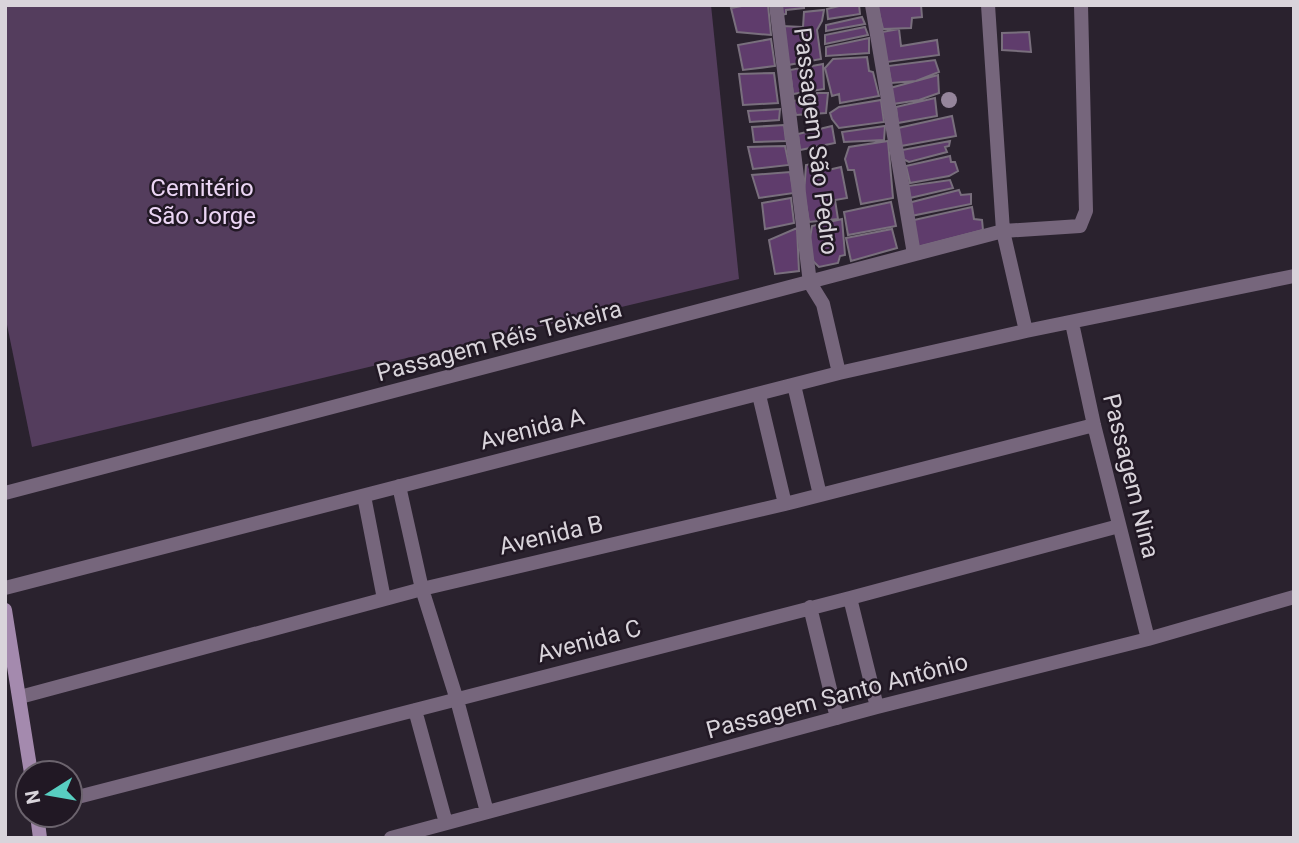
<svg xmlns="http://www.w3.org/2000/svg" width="1299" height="843" font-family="Roboto,sans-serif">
	<rect width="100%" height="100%" fill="#2a222e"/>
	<path fill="#543d5d" d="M5 5H711L739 279 32 447 5 315Z"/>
	<path fill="#5f3c6c" stroke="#796f7d" stroke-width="2" d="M747 5H768L771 35 737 32 731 8Z
		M780 5H804V8L786 10V14L781 15Z
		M843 5H859L860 14 828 19 827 9Z
		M877 5H921L922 17 912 18 911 28 883 29Z
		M824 10 822 21 817 30 821 59 788 65 782 26 803 27 804 12Z
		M862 17 865 24 826 31V25Z
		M865 27 868 35 825 44V35Z
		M899 29 901 46 937 40 939 55 887 62 882 32Z
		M1029 32 1031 52 1002 50V33Z
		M869 38V53L826 56V47Z
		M771 39 775 66 743 70 738 45Z
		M867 57 869 71 873 72 879 96 840 103 839 94 832 96 825 68 833 59Z
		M935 60 939 72 916 81 891 83 888 66Z
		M823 64 824 89 793 94 790 70Z
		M774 73 778 103 743 105 739 74Z
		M938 75 939 93 919 100 893 104 890 88Z
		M817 93H828L826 113 796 115 792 101 815 98Z
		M935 98 937 116 898 123 896 107Z
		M881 100 884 122 839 128 832 119 830 113 839 107Z
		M780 109 779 120 750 122 748 111Z
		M952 116 956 136 901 146 898 128Z
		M784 125 786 141 754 142 752 127Z
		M832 126 835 143 800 150 798 134Z
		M885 126 884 140 844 142 842 132Z
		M888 141 893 198 861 204 854 170H848L845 159 849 147Z
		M950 141 949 146 945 147 947 152 909 162 903 159 902 150Z
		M785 146 789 165 753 169 748 147Z
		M950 156 951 162H955L958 171 949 176 910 183 906 166Z
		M827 161 828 170 841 167 847 198 835 200 838 219 809 222 804 193 806 165Z
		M790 172 794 193 759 198 752 175Z
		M950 180 953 188 910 198 908 186Z
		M959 190 961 195 971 194V204L911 216 908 203Z
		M791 198 794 223 765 229 762 203Z
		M891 202 896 226 848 235 844 212Z
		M972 207 974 219 982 220 983 230 917 247 914 220Z
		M842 219 845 255 840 256 838 263 819 267 811 259 810 238 812 226Z
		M797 228 799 271 775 274 769 240Z
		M892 229 897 248 851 261 846 238Z"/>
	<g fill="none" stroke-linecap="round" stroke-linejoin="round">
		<path stroke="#76667c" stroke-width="14" d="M776 5 810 283 823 304 839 373
			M872 5 914 254
			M988 5 1003 231 1026 331
			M1072 323 1094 425 1148 639
			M794 385 820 495
			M759 395 785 504
			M399 486 422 589 457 700 487 812
			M5 493 1003 231 1080 226 1086 211 1081 5
			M364 496 384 599
			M5 588 839 373 1026 331 1294 276
			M850 598 877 707
			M810 607 837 718
			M20 697 422 589 785 504 1094 425
			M415 710 446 823
			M70 799 850 598 1119 526
			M391 838 877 707 1148 639 1294 597"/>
		<path stroke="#a48aae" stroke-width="14" d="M5 610 31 773
			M37 815 40 838"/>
	</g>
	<circle fill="#95859b" cx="949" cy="100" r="8"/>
	<g text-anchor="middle" stroke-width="5" stroke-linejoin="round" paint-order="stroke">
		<g font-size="24" fill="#d9d4db" stroke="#211824">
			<text transform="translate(816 141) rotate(83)" y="8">Passagem São Pedro</text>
			<text transform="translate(499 341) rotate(-15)" y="8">Passagem Réis Teixeira</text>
			<text transform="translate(532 429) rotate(-14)" y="8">Avenida A</text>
			<text transform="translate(1131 476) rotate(76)" y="8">Passagem Nina</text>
			<text transform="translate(551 535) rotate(-13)" y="8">Avenida B</text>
			<text transform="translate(589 641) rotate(-15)" y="8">Avenida C</text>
			<text transform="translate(837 696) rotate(-15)" y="8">Passagem Santo Antônio</text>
		</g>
		<g font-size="24" fill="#ecd6f5" stroke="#211824">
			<text x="202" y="196">Cemitério<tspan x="202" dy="28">São Jorge</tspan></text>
		</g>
	</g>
	<rect width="1299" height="843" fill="none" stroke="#d9d4db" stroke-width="14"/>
	<g transform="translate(49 794) rotate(259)"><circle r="33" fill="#211824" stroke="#6b636d" stroke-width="2"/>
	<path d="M0-5L12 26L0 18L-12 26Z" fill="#58cec1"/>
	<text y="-10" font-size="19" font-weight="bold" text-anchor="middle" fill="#d9d4db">N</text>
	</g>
</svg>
